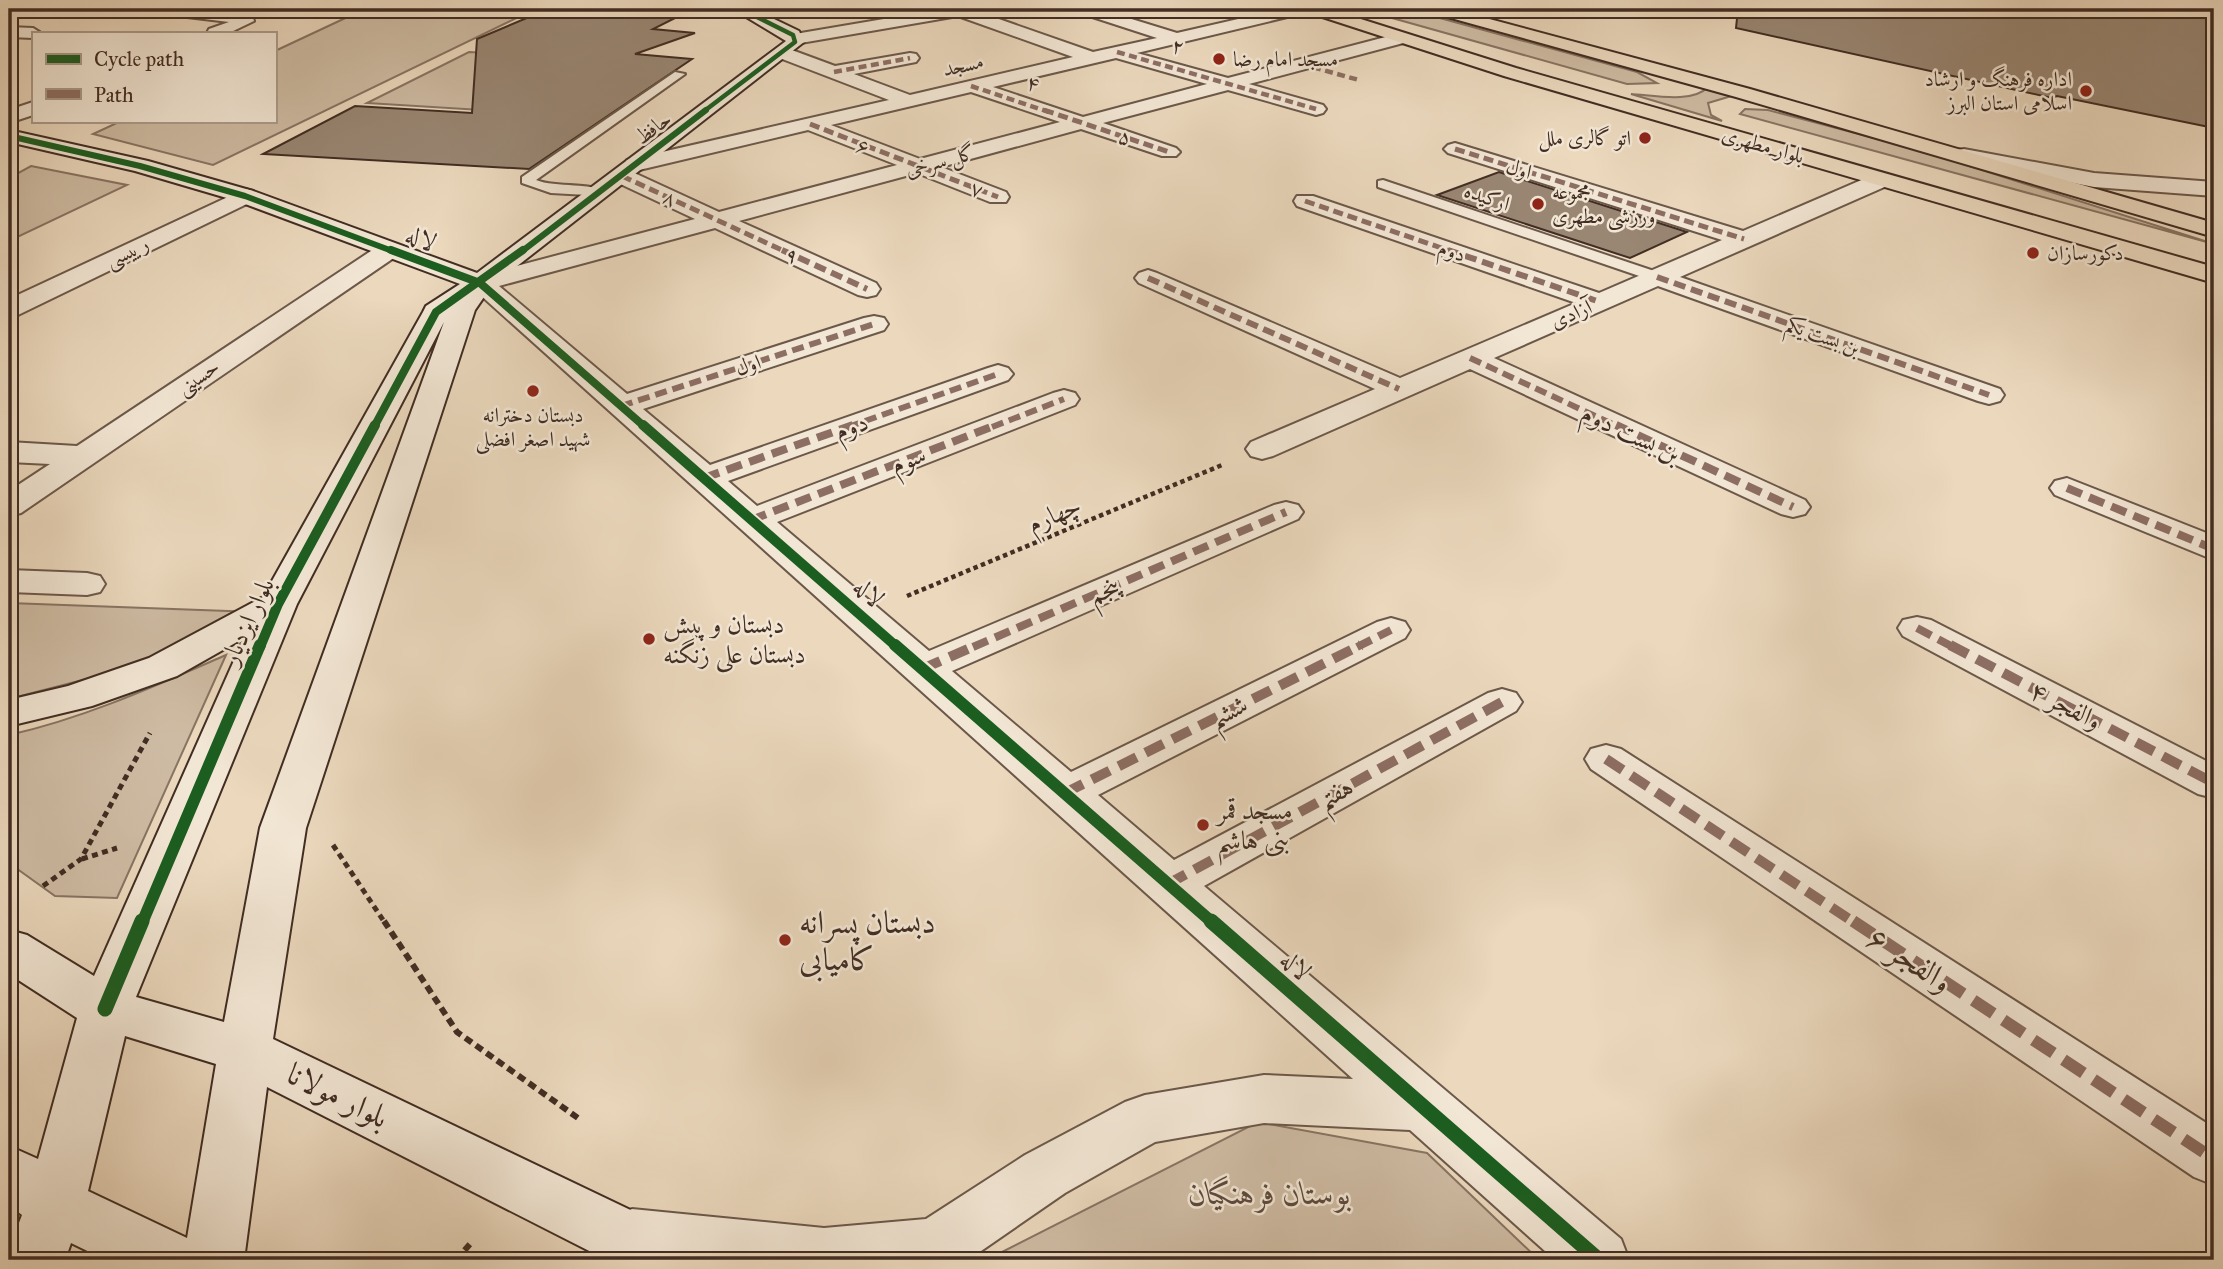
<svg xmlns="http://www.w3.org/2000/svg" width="2223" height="1269" font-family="'IM FELL Great Primer',Amiri,serif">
	<rect width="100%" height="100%" fill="#ebd8bd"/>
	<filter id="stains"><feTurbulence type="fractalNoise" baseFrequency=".00286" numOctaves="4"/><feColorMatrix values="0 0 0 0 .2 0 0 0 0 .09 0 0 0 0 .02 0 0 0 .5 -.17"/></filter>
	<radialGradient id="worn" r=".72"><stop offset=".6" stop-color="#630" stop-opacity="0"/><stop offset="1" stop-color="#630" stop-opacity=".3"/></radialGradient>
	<path fill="#cebba3" stroke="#887463" stroke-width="2" d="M289 9H535L213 165 93 134 121 121H275V51L354 14 286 10Z
		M1360 9H1407L1637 72 1657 83 1627 84Z
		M469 52 574 58 481 110 367 103Z
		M1708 87 1735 95 1708 103 1711 115 1722 121 1631 94C1652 95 1692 104 1708 87Z
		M1745 109 1768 110 1916 149 2214 244 1740 114Z
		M31 166 127 185 9 241V178Z
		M9 603 255 612 164 659 9 699Z
		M226 655 117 898 55 896 9 863V735C85 718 155 686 226 655Z
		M1258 1122 1427 1153 1539 1260H998L1000 1253Z"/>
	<path fill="#998673" stroke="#412d23" stroke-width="2" d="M548 9 681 15 653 29 695 33 635 54 692 59 529 169 263 154 355 106 472 113 477 39Z
		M1738 9H2166L2214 17V128L2057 96 2052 98 1736 28Z
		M1499 172 1687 232 1630 258 1437 195Z"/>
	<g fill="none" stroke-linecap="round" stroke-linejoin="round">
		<defs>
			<path id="lane" d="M93 9 80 15 75 12 79 9Z
				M675 72 685 74 536 180C555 188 595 182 607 193L605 196 551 193 522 183V177Z
				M1383 180 1663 274 1665 277 1657 282 1651 280 1378 187V181Z"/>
			<path id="street" d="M191 9 246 13 252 15 254 21 229 33H207L209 29 229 22 187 17 185 14Z
				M943 9H978L976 11 1093 52 1157 38 1077 12 1075 9H1099L1177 33 1282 9H1310L1308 12 1137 53 1228 78 1401 33 1410 38 1407 42 1249 84 1323 105 1326 109 1323 113 1316 115 1228 90 1103 123 1176 148 1180 152 1176 156H1162L1081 129 941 167 1006 192 1009 197 1006 202H990L917 173 739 221 876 283 880 289 876 295 867 297 858 295 715 228 499 286 627 394 864 318 874 316 884 318 888 324 884 330 643 409 710 465 988 368 998 365 1008 368 1013 374 1008 380 728 481 757 506 1053 393 1064 390 1075 393 1079 399 1075 405 777 522 929 651 1274 505 1286 502 1298 505 1303 512 1298 519 952 671 1071 772 1377 622 1391 618 1405 622 1410 630 1405 638 1098 795 1174 860 1488 693 1502 689 1516 693 1522 702 1516 711 1204 886 1621 1239 1629 1260H1555L1410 1130 1264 1123 1155 1142 1065 1193 968 1260H619L611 1257 602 1237 611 1217 632 1209 824 1228 926 1219 1025 1155 1125 1102 1145 1095 1264 1075 1353 1079 467 283 471 278 695 219 614 181 611 176 614 171H630L719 212 897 165 808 130 635 171 627 170 624 165 627 160 889 100 777 57 774 53 777 49H789L835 66 910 53 916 54 919 58 916 62 854 74 910 95 1073 57 958 16 795 44 786 39 795 34ZM1116 58 1207 84 1083 117 993 87ZM971 92 1060 122 920 159 831 125Z
				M9 27 33 28 41 33H33V38L9 37Z
				M33 102V115L9 123V110Z
				M1455 143 1743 231 1873 175H1889L1892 180 1889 185 1680 277 2000 389 2004 395 2000 401 1989 404 1978 401 1658 286 1494 358 1805 500 1810 507 1805 514 1793 517 1781 514 1470 369 1273 456 1262 459 1251 456 1246 449 1251 442 1375 389 1139 283 1135 278 1139 273 1148 270 1157 273 1400 378 1576 303 1297 206 1294 201 1297 196H1313L1599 293 1722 240 1448 153 1444 149 1448 145Z
				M1964 149 2094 173 2214 182V196L2094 187 1956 160 1953 155 1956 150Z
				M245 189 253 191 256 196 253 201 18 315 9 317V299Z
				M389 243 398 245 401 250 398 255 21 513 9 516V491L50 464 9 462V442L77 446 380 245Z
				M2067 478 2214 536V560L2055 495 2050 488 2055 481Z
				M9 570 87 573 100 576 105 584 100 592 87 595 9 592Z
				M1917 617 1931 620 2214 765V798L2198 794 1903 636 1898 628 1903 620Z
				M1606 745 1621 749 2214 1128V1185L2194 1177 1591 769 1585 759 1591 749Z"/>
			<path id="secondary" d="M733 9H753L799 31 804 42 484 292 486 294 475 310 306 828 273 1039 643 1216 682 1239 690 1260H607L267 1087 244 1260H106L71 1243 65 1260H9V1249L22 1215 9 1205V1146L38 1159 77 1018 9 974V930L27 935 94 976 244 638 177 676 92 706 9 726V700L68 686 149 658 263 597 423 312 426 306 460 284 237 201 135 171 9 142V130L148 161 253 191 477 273 786 41ZM444 322 260 828 224 1022 136 997 297 604ZM125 1036 216 1064 187 1238 88 1191Z"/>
			<path id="primary" d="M1305 9H1329L1516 68 2214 267V283L1504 76 1307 12Z
				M1427 9H1452L1750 89 2214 223V237L1736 97 1429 12Z"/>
		</defs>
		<use href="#lane" stroke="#6c584a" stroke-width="4"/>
		<use href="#street" stroke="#6c584a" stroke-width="4"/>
		<use href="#secondary" stroke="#412d23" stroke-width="4"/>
		<use href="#primary" stroke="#412d23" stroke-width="4"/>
		<path stroke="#412d23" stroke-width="4.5" stroke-dasharray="4.5 3.5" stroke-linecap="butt" d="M907 596 1222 465"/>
		<path stroke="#412d23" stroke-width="5" stroke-dasharray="6 4.5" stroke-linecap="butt" d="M333 845 385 923
			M82 859 117 848
			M43 886 81 859 150 733"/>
		<path stroke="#412d23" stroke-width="6" stroke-dasharray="8 5" stroke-linecap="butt" d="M384 921 457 1032 578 1118
			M456 1260 470 1244"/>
		<use href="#lane" fill="#f2e6d4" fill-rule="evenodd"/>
		<use href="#street" fill="#f2e6d4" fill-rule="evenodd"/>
		<use href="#secondary" fill="#f2e6d4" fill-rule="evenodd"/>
		<use href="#primary" fill="#ebd8bd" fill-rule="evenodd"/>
		<path stroke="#8d6e63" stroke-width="4.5" stroke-dasharray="8 4.5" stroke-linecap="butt" d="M1117 52 1316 109
			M1301 64 1359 80
			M834 72 910 58
			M971 86 1049 112"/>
		<path stroke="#8d6e63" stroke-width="5" stroke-dasharray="10 5" stroke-linecap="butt" d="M1044 110 1169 152
			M810 124 998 197
			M1455 149 1744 239
			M622 176 786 252
			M1305 201 1453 252"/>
		<path stroke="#8d6e63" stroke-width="6" stroke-dasharray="12 6" stroke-linecap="butt" d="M782 250 867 289
			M1448 250 1600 302
			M1657 277 1989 395
			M1148 278 1399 389
			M1470 358 1619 427
			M621 406 874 324
			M848 427 998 374
			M992 427 1064 399"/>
		<path stroke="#8d6e63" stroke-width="8" stroke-dasharray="16 8" stroke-linecap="butt" d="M1616 425 1793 507
			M704 478 853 425
			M2067 488 2214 549
			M751 520 996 425
			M1917 628 1953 647
			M973 647 1286 512
			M1357 647 1391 630"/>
		<path stroke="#8d6e63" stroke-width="10" stroke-dasharray="20 10" stroke-linecap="butt" d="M1950 645 2214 783
			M922 669 977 645
			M1606 759 1855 923
			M1065 793 1361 645
			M1168 884 1502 702"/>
		<path stroke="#8d6e63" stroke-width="12" stroke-dasharray="24 12" stroke-linecap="butt" d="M1853 921 2214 1159"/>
		<defs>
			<path id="cycleway-far5" d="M703 112 795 42 793 35 741 9"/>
			<path id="cycleway-far4" d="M9 136 140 166 245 196 395 252
				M521 252 706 110"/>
			<path id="cycleway-far3" d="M391 250 480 283 645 427
				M374 427 436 312 523 250"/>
			<path id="cycleway-far2" d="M643 425 897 647
				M260 647 278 604 375 425"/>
			<path id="cycleway-far1" d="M895 645 1213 923
				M142 923 260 645"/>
			<path id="cycleway" d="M1211 921 1599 1260
				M105 1009 142 921"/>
		</defs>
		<use href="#cycleway-far5" stroke="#f2e6d4" stroke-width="6"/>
		<use href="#cycleway-far4" stroke="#f2e6d4" stroke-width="9"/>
		<use href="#cycleway-far3" stroke="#f2e6d4" stroke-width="11"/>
		<use href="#cycleway-far2" stroke="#f2e6d4" stroke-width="14"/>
		<use href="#cycleway-far1" stroke="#f2e6d4" stroke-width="17"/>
		<use href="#cycleway" stroke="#f2e6d4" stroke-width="19"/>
		<use href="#cycleway-far5" stroke="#1b5e20" stroke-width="4.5"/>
		<use href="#cycleway-far4" stroke="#1b5e20" stroke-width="6"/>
		<use href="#cycleway-far3" stroke="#1b5e20" stroke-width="8"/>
		<use href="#cycleway-far2" stroke="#1b5e20" stroke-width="10"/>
		<use href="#cycleway-far1" stroke="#1b5e20" stroke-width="12"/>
		<use href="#cycleway" stroke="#1b5e20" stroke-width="15"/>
	</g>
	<g fill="#8f2418" stroke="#f2e6d4" stroke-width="2.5">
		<circle cx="1219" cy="59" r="7"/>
		<circle cx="2086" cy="91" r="7"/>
		<circle cx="1645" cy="138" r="7"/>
		<circle cx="1538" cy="204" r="7"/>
		<circle cx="2033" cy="253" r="7"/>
		<circle cx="533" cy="391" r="7"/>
		<circle cx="649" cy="639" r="7"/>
		<circle cx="1203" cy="825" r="7"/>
		<circle cx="785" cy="940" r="7"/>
	</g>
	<g text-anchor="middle" stroke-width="5" stroke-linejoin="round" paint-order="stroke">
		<g font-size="21" fill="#412d23" stroke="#f2e6d4">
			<text transform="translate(1178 46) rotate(16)" y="7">۲</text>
			<text transform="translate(963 65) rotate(-13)" y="7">مسجد</text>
			<text transform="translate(1033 83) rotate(18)" y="7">۴</text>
			<text transform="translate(653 128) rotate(-37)" y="7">حافظ</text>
			<text transform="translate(1125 137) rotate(18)" y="7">۵</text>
			<text transform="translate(1763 145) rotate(16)" y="7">بلوار مطهری</text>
			<text transform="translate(863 146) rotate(22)" y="7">۶</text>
			<text transform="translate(940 161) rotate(-15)" y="7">گل سرخی</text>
			<text transform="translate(1519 169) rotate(17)" y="7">اول</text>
			<text transform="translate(977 189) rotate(20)" y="7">۷</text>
			<text transform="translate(1487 197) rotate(19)" y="7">ارکیده</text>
			<text transform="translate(670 198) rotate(25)" y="7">۸</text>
			<text transform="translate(1452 251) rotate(19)" y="7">دوم</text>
			<text transform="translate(127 252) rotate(-26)" y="7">رییسی</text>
			<text transform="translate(792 255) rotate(25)" y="7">۹</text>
			<text transform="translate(1571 314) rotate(-23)" y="7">آزادی</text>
			<text transform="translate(1823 336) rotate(20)" y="7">بن بست یکم</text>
			<text transform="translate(748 365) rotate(-18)" y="7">اول</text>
			<text transform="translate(198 377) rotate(-34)" y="7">حسینی</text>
		</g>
		<g font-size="21" fill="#412d23" stroke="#f2e6d4" text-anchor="start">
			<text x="1233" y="66">مسجد امام رضا</text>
			<text x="2072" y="86" text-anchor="end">اداره فرهنگ و ارشاد<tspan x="2072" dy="24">اسلامی استان البرز</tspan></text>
			<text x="1631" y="145" text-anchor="end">اتو گالری ملل</text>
			<text x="1552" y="199">مجموعه<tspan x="1552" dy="24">ورزشی مطهری</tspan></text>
			<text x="2047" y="260">دکورسازان</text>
			<text x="533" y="422" text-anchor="middle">دبستان دخترانه<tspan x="533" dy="24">شهید اصغر افضلی</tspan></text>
		</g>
		<g font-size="26" fill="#412d23" stroke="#f2e6d4">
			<text transform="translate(421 238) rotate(20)" y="9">لاله</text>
			<text transform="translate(851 426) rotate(-20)" y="9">دوم</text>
			<text transform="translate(1631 433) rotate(25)" y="9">بن بست دوم</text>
			<text transform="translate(908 459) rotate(-21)" y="9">سوم</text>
			<text transform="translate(1054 514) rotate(-23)" y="9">چهارم</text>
			<text transform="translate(1104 590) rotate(-23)" y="9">پنجم</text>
			<text transform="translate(869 592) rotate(41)" y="9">لاله</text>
			<text transform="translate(247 621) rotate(-65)" y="9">بلوار ایزدیار</text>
			<text transform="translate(2066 705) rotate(27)" y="9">والفجر ۴</text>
			<text transform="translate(1228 711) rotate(-27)" y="9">ششم</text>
			<text transform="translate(1335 793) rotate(-29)" y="9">هفتم</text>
			<text transform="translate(1296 965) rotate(41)" y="9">لاله</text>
		</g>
		<g font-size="26" fill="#412d23" stroke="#f2e6d4" text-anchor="start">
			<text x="663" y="633">دبستان و پیش<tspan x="663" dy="30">دبستان علی زنگنه</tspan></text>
			<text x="1217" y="819">مسجد قمر<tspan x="1217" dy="30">بنی هاشم</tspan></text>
		</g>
		<g font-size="32" fill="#412d23" stroke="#f2e6d4" text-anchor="start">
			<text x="799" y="933">دبستان پسرانه<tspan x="799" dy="37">کامیابی</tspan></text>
		</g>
		<g font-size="32" fill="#412d23" stroke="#f2e6d4">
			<text transform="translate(1910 959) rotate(33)" y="11">والفجر ۶</text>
			<text transform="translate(338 1095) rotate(26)" y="11">بلوار مولانا</text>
		</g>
		<g font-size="32" font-style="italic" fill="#5d493d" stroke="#f2e6d4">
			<text x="1270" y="1204">بوستان فرهنگیان</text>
		</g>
	</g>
	<rect width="2223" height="1269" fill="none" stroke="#ebd8bd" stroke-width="35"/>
	<rect x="10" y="10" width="2202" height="1248" fill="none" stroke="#412d23" stroke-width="3.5"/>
	<rect x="18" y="18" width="2188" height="1234" fill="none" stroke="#412d23" stroke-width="2"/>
	<rect x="32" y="32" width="245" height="91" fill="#f2e6d4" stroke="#ab9c8d" stroke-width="2"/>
	<rect x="46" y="54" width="35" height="10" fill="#1b5e20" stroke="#ab9c8d" stroke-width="2"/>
	<text x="94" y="66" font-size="21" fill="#412d23">Cycle path</text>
	<rect x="46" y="89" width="35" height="10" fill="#8d6e63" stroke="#ab9c8d" stroke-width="2"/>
	<text x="94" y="102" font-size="21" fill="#412d23">Path</text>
	<rect width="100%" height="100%" filter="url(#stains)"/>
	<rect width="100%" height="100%" fill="url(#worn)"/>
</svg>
